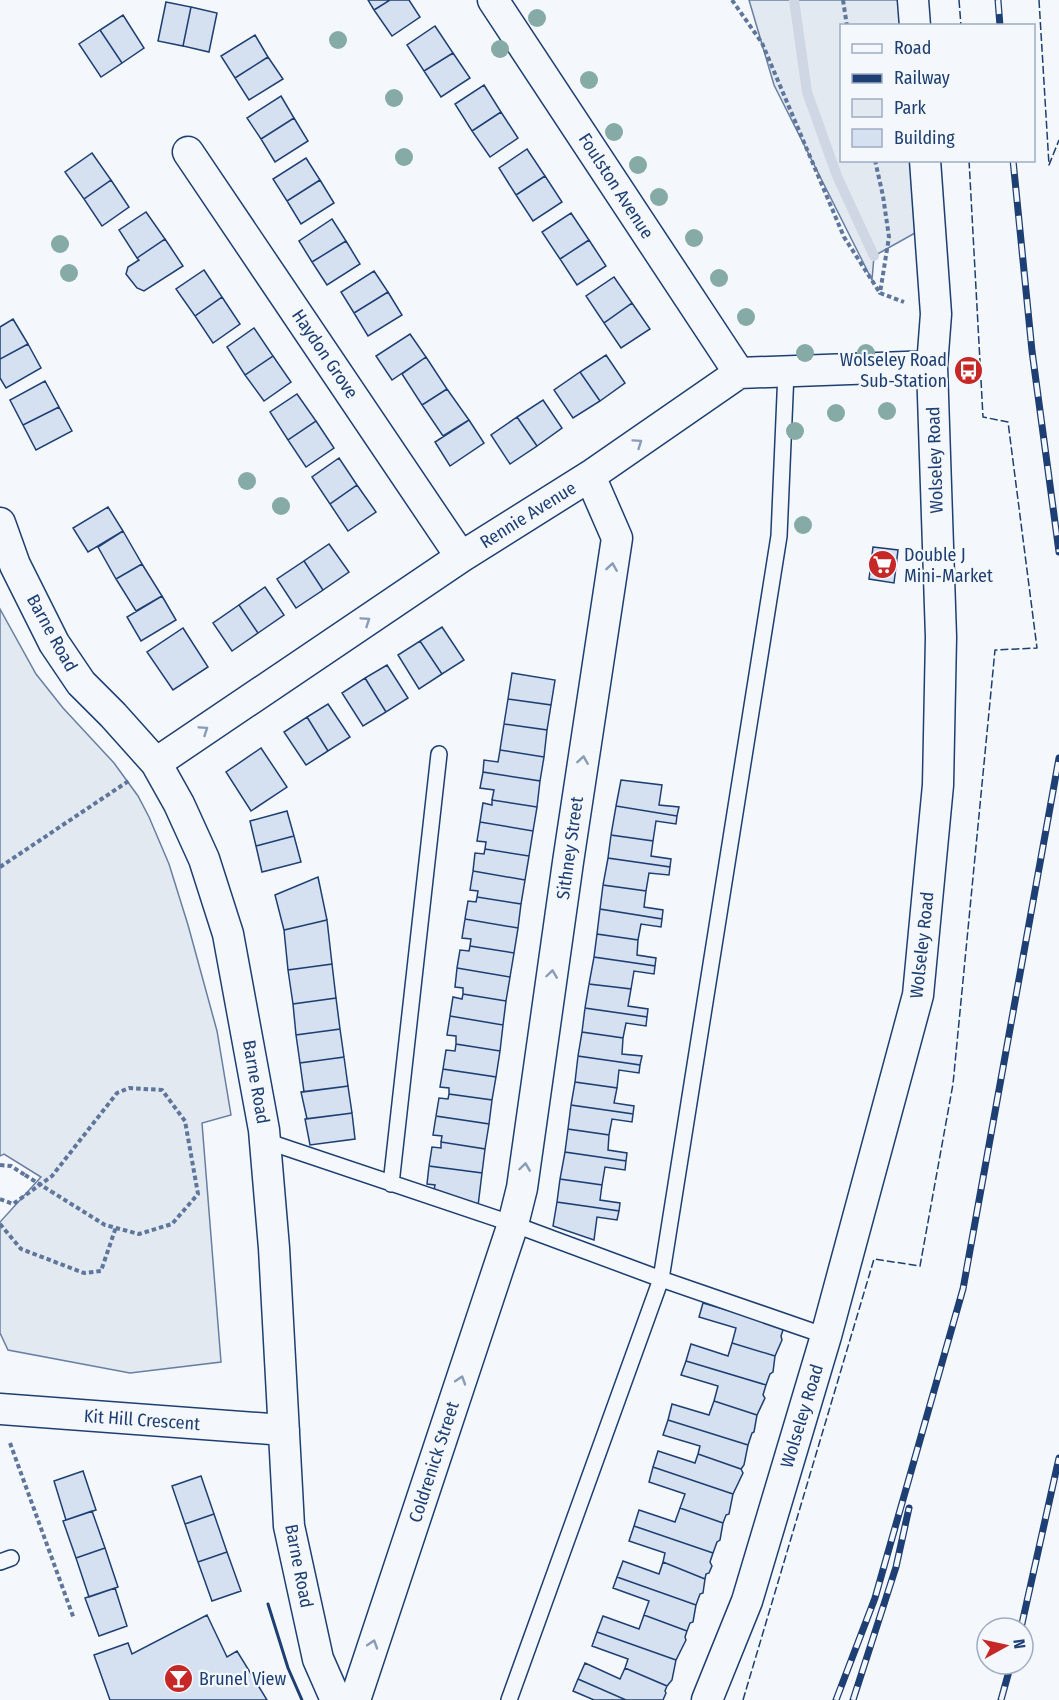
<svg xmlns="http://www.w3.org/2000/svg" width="1059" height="1700" font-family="'Fira Sans Condensed',sans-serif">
	<rect width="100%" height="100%" fill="#f4f7fb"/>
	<path fill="#e3e9f0" stroke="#687fa3" stroke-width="1.5" d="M749 0H899L901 25 842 26V160L910 161 915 233 874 256 872 280 774 85Z
		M0 609 36 674 63 708 114 763 138 796 149 817 169 864 188 925 217 1031 231 1115 202 1123 221 1362 130 1373 8 1350 0 1333V1222L41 1177 4 1154 0 1156Z"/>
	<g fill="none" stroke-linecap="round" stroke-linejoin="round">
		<path stroke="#cfd7e4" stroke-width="10" d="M794 0 807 92 837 176 874 256"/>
	</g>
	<path fill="#d5e0f0" stroke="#1d3f73" stroke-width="1.5" d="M368 0H390L374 10Z
		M390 0H409L420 17 392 36 374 10Z
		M166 2 191 7 183 46 158 41Z
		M191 7 217 13 209 52 183 46Z
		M123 15 144 48 122 63 100 30Z
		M435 26 453 53 424 71 407 45Z
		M100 30 122 63 101 77 79 44Z
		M255 35 268 57 235 78 221 56Z
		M453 53 470 78 441 97 424 71Z
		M268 57 283 79 249 100 235 78Z
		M484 85 501 112 472 131 455 104Z
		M281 96 294 118 261 139 247 118Z
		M501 112 518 138 490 157 472 131Z
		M294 118 308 141 275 162 261 139Z
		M527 149 545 176 516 195 499 168Z
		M92 153 111 180 84 199 65 172Z
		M306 158 320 180 287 201 273 179Z
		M545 176 562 202 533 221 516 195Z
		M111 180 129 207 102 226 84 199Z
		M320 180 334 203 301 224 287 201Z
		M146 212 165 239 137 258 119 230Z
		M571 213 589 240 560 259 542 232Z
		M332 219 346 241 312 262 299 241Z
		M165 239 183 266 144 291 137 288 126 274 128 267 139 260 137 258Z
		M589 240 606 266 577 285 560 259Z
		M346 241 360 264 327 285 312 262Z
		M204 270 222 297 195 316 176 289Z
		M374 271 388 292 354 313 341 292Z
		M614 277 632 303 604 323 586 296Z
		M388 292 402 315 368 336 354 313Z
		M222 297 240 324 213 343 195 316Z
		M632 303 650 329 621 348 604 323Z
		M13 319 28 344 0 359V327Z
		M254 328 273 356 245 375 227 347Z
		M410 334 426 357 392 380 376 356Z
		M28 344 41 368 6 388 0 378V359Z
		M606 355 625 383 600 401 580 372Z
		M273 356 291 382 264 401 245 375Z
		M426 357 447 389 422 405 402 374Z
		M580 372 600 401 573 418 554 390Z
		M45 381 59 407 23 425 10 400Z
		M447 389 469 420 443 436 422 405Z
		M297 394 316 421 288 440 270 412Z
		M543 400 562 428 537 446 517 417Z
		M59 407 72 431 36 450 23 425Z
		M517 417 537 446 510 464 491 435Z
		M469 420 484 443 450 466 435 442Z
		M316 421 334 448 306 467 288 440Z
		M339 458 357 485 330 504 312 477Z
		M357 485 376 512 348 531 330 504Z
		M108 507 123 531 88 552 73 528Z
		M123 531 142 564 116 579 98 547Z
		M329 544 349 572 323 590 304 561Z
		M873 547 898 550 894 583 869 579Z
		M304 561 323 590 296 608 277 579Z
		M142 564 162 596 136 611 116 579Z
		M265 587 284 615 258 633 239 605Z
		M162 596 176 620 141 641 127 617Z
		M239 605 258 633 232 651 213 623Z
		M442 627 464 660 442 674 420 641Z
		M183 628 208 667 173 690 147 652Z
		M420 641 442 674 419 689 398 655Z
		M387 665 408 698 386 712 365 678Z
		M512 673 555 680 551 705 508 699Z
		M365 678 386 712 363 726 342 693Z
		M508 699 551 705 547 730 504 724Z
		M328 704 350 737 328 751 307 717Z
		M307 717 328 751 306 765 284 732Z
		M504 724 547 730 544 757 500 750Z
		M261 748 287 787 251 811 226 772Z
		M500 750 544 757 540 781 483 772 484 760 498 762Z
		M483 772 540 781 537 807 492 800 494 790 480 788Z
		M621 780 662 785 659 805 679 807 677 816 616 806Z
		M492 800 537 807 533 831 480 822 483 803 492 805Z
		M616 806 677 816 676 824 656 821 653 841 611 835Z
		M287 811 294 836 256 846 250 821Z
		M480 822 533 831 529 856 485 849 486 842 477 841Z
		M611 835 653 841 651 856 671 859 670 867 608 858Z
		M294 836 301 862 262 872 256 846Z
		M485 849 529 856 525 880 473 871 475 853 484 854Z
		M608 858 670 867 669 875 649 873 646 891 603 885Z
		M473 871 525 880 521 904 477 897 478 891 470 890Z
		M318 877 327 920 284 930 275 895Z
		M603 885 646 891 644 907 663 910 662 919 600 909Z
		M477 897 521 904 518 928 465 919 468 901 476 902Z
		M600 909 662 919 661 927 641 924 638 940 597 934Z
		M465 919 518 928 514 953 470 946 471 939 462 938Z
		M327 920 332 964 288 970 284 930Z
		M597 934 638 940 637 955 656 958 655 966 594 957Z
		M470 946 514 953 510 977 457 968 460 950 469 951Z
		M594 957 655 966 654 974 634 971 631 989 589 984Z
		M332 964 336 998 293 1004 288 970Z
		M457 968 510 977 506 1001 463 994V988L455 987Z
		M589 984 631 989 628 1006 648 1009 647 1017 585 1008Z
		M463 994 506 1001 503 1025 450 1016 453 997 462 999Z
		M336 998 340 1029 296 1035 293 1004Z
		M585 1008 647 1017 646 1026 626 1023 623 1038 582 1032Z
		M450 1016 503 1025 500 1051 456 1044V1036L447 1035Z
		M340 1029 344 1057 300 1063 296 1035Z
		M582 1032 623 1038 622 1054 642 1056 640 1065 578 1056Z
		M456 1044 500 1051 496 1077 443 1069 446 1050 455 1051Z
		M578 1056 640 1065 639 1073 619 1070 617 1088 575 1082Z
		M344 1057 348 1086 304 1092 300 1063Z
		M443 1069 496 1077 492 1100 449 1094V1088L440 1087Z
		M575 1082 617 1088 614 1103 634 1106 633 1114 571 1105Z
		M348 1086 352 1113 307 1119 301 1092Z
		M449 1094 492 1100 489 1124 436 1116 439 1098 448 1099Z
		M571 1105 633 1114 632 1122 612 1119 609 1135 568 1129Z
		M352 1113 355 1139 310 1145 305 1119Z
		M436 1116 489 1124 485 1149 441 1142 442 1136 433 1135Z
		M568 1129 609 1135 608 1150 627 1153 626 1161 565 1152Z
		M441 1142 485 1149 482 1173 429 1166 432 1147 441 1148Z
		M565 1152 626 1161 625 1170 605 1167 602 1185 560 1179Z
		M429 1166 482 1173 478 1206 434 1190 435 1185 427 1184Z
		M560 1179 602 1185 600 1200 620 1203 619 1211 557 1202Z
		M557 1202 619 1211 617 1220 597 1217 594 1240 553 1226Z
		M703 1303 784 1327 781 1336 782 1340 775 1356 732 1343 736 1328 699 1317Z
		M732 1343 775 1356 773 1372 770 1374 766 1385 686 1361 691 1344 728 1356Z
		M686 1361 766 1385 763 1395 765 1398 757 1415 714 1401 718 1386 681 1375Z
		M714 1401 757 1415 754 1432 752 1433 748 1445 668 1420 672 1404 709 1415Z
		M668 1420 748 1445 744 1465 741 1469 698 1454 700 1446 663 1435Z
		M658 1451 695 1463 698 1454 741 1469 743 1473 733 1494 653 1467Z
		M653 1467 733 1494 729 1514 726 1515 723 1523 680 1508 685 1494 649 1482Z
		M83 1471 96 1510 66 1520 54 1481Z
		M201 1476 214 1514 185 1524 172 1486Z
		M680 1508 723 1523 720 1540 717 1542 713 1553 634 1526 639 1510 675 1522Z
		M92 1511 105 1548 76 1558 63 1521Z
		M214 1514 227 1552 198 1562 185 1524Z
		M634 1526 713 1553 710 1562 712 1566 709 1573 706 1574 705 1579 663 1562 665 1553 629 1541Z
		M105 1548 118 1587 89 1597 76 1558Z
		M227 1552 241 1591 212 1601 198 1562Z
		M623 1561 659 1574 663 1562 705 1579 703 1593 700 1594 696 1605 617 1577Z
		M617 1577 696 1605 693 1622 690 1623 687 1631 644 1615 649 1601 613 1588Z
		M115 1588 127 1626 99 1636 85 1598Z
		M207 1615 227 1657 237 1651 267 1700H110L94 1655 128 1643 132 1654Z
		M644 1615 687 1631 685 1637 686 1640 676 1660 597 1632 603 1616 639 1629Z
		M597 1632 676 1660 672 1680 667 1686 625 1668 628 1659 592 1646Z
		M585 1663 620 1679 625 1668 667 1686 665 1691 666 1693 663 1700H626L578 1679Z
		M578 1679 626 1700H594L573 1691Z"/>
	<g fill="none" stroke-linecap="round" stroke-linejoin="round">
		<defs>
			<path id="lane" d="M266 1141 513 1224 661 1279 826 1336
				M391 1184 439 754
				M0 1562 11 1558
				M509 1700 661 1279 779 536 786 372"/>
			<path id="street" d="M493 0 739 373
				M913 0 915 26
				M188 152 461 557
				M0 523 15 565 54 643 81 683 113 715 156 763 179 804 204 859 228 934 264 1130 274 1248 289 1526 318 1659 336 1700
				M156 763 461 557 590 476 739 373 932 366
				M0 1409 284 1430
				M355 1700 513 1224 522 1188 568 862 617 538 590 476
				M707 1700 747 1601 826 1336 918 995 938 785 941 637 932 366 936 314 925 160"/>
		</defs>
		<use href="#lane" stroke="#1d3f73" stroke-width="18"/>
		<use href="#street" stroke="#1d3f73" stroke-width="33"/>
		<path stroke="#5e769c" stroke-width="4" stroke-dasharray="4.5 3" stroke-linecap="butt" d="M732 0 762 43 844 237 880 293
			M843 0 847 26
			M875 160 883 196 889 237 880 293 904 302
			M0 867 130 780
			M0 1165 11 1166 25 1175
			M0 1199 13 1204 52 1176 117 1093 129 1088 162 1090 185 1121 198 1194 172 1224 139 1234 105 1225 52 1192
			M0 1224 21 1249 84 1273 101 1271 116 1227
			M10 1443 74 1619"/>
		<use href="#lane" stroke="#f4f7fb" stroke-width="15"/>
		<use href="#street" stroke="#f4f7fb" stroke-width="30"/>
		<defs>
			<path id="rail" d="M998 0 1000 26
				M1013 160 1032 351 1059 552
				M1021 1628 1059 1458
				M836 1700 875 1598 963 1289 1059 758
				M853 1700 896 1567 909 1508
				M1001 1700 1011 1664"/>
		</defs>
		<use href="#rail" stroke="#1d3f73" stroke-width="7"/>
		<use href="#rail" stroke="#f4f7fb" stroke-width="4.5" stroke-dasharray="14" stroke-linecap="butt"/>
		<path stroke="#5e769c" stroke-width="4" stroke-dasharray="4.5 3" stroke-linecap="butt" d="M25 1175 52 1192"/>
		<path stroke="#1d3f73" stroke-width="1.5" stroke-dasharray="8 3" stroke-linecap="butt" d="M959 0 961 26
			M1039 0 1049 165 1059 140
			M743 1700 874 1259 920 1266 953 1084 995 650 1037 648 1008 422 983 417 969 160"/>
		<path stroke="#1d3f73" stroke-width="3" d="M268 1604 288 1668 302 1700"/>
	</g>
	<g fill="#86aba6">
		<circle cx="537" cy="18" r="9"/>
		<circle cx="338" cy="40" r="9"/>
		<circle cx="500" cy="49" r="9"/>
		<circle cx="589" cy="80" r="9"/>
		<circle cx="394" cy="98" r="9"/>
		<circle cx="614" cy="132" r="9"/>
		<circle cx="404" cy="157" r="9"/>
		<circle cx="638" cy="165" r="9"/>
		<circle cx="659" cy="197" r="9"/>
		<circle cx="694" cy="238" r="9"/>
		<circle cx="60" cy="244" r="9"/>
		<circle cx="69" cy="273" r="9"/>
		<circle cx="719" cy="278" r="9"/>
		<circle cx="746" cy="317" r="9"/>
		<circle cx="805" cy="353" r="9"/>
		<circle cx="866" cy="353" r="9"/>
		<circle cx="887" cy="411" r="9"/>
		<circle cx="836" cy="413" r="9"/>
		<circle cx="795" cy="431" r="9"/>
		<circle cx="247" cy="481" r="9"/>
		<circle cx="281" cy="506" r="9"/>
		<circle cx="803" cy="525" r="9"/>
	</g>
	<defs><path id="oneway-chevron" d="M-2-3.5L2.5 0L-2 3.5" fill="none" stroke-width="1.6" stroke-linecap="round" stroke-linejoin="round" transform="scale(1.5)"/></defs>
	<g stroke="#889bb7">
		<use href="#oneway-chevron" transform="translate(638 443) rotate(-35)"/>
		<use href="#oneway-chevron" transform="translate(612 567) rotate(-81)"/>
		<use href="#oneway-chevron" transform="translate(366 621) rotate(-34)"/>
		<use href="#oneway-chevron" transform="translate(204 730) rotate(-34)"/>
		<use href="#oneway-chevron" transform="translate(583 760) rotate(-81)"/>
		<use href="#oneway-chevron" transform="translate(552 974) rotate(-82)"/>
		<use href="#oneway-chevron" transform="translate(525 1167) rotate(-82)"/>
		<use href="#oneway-chevron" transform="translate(461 1380) rotate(-72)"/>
		<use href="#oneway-chevron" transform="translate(373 1644) rotate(-72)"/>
	</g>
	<defs>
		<symbol id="bus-disc" viewBox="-11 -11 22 22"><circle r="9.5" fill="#c62828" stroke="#f4f7fb"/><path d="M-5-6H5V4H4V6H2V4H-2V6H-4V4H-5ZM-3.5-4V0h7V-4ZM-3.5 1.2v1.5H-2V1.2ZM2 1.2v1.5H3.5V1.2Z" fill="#fff"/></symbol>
		<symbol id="supermarket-disc" viewBox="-11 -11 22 22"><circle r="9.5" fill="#c62828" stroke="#f4f7fb"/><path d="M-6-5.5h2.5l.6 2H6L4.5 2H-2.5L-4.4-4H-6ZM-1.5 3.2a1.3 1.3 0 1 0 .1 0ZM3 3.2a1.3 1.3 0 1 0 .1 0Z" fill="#fff"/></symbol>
		<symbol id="bar-disc" viewBox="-11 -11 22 22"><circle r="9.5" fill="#c62828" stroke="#f4f7fb"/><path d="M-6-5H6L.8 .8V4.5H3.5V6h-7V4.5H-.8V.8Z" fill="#fff"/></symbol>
	</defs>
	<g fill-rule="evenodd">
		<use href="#bus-disc" x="952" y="354" width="33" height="33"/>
		<use href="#supermarket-disc" x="866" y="548" width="33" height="33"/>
		<use href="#bar-disc" x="162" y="1662" width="33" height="33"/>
	</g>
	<g text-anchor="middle" stroke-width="4.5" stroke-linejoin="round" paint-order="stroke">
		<g font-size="18" fill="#1d3f73" stroke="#f4f7fb">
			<text transform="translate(616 186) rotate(57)" y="6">Foulston Avenue</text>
			<text transform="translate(325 354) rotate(56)" y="6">Haydon Grove</text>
			<text transform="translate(935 460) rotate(-92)" y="6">Wolseley Road</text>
			<text transform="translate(528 515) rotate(-32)" y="6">Rennie Avenue</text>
			<text transform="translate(52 633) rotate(61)" y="6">Barne Road</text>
			<text transform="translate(570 848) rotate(-82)" y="6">Sithney Street</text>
			<text transform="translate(922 945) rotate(-84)" y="6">Wolseley Road</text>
			<text transform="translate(256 1082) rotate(80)" y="6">Barne Road</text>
			<text transform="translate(802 1416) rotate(-73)" y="6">Wolseley Road</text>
			<text transform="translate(142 1420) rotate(4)" y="6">Kit Hill Crescent</text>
			<text transform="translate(434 1462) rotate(-72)" y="6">Coldrenick Street</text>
			<text transform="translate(299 1566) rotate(79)" y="6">Barne Road</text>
		</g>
		<g font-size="18" fill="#1d3f73" stroke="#f4f7fb" text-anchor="start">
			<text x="947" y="366" text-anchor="end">Wolseley Road<tspan x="947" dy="21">Sub-Station</tspan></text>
			<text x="904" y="561">Double J<tspan x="904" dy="21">Mini-Market</tspan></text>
			<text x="199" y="1685">Brunel View</text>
		</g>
	</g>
	<rect x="840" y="24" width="195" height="138" fill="#f4f7fb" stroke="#9eadc5" stroke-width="1.5"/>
	<rect x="852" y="44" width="30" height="9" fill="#f4f7fb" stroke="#9eadc5" stroke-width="1.5"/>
	<text x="894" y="54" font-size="18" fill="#1d3f73">Road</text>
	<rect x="852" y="74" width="30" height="9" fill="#1d3f73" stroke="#9eadc5" stroke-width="1.5"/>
	<text x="894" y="84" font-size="18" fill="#1d3f73">Railway</text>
	<rect x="852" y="99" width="30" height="18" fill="#e3e9f0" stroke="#9eadc5" stroke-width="1.5"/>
	<text x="894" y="114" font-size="18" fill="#1d3f73">Park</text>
	<rect x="852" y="129" width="30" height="18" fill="#d5e0f0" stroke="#9eadc5" stroke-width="1.5"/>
	<text x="894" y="144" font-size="18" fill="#1d3f73">Building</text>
	<g transform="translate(1005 1646) rotate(82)"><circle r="28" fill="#f4f7fb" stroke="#9eadc5" stroke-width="1.5"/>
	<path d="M0-4.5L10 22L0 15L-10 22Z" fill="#c62828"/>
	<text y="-9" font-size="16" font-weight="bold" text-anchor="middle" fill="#1d3f73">N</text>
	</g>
</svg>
